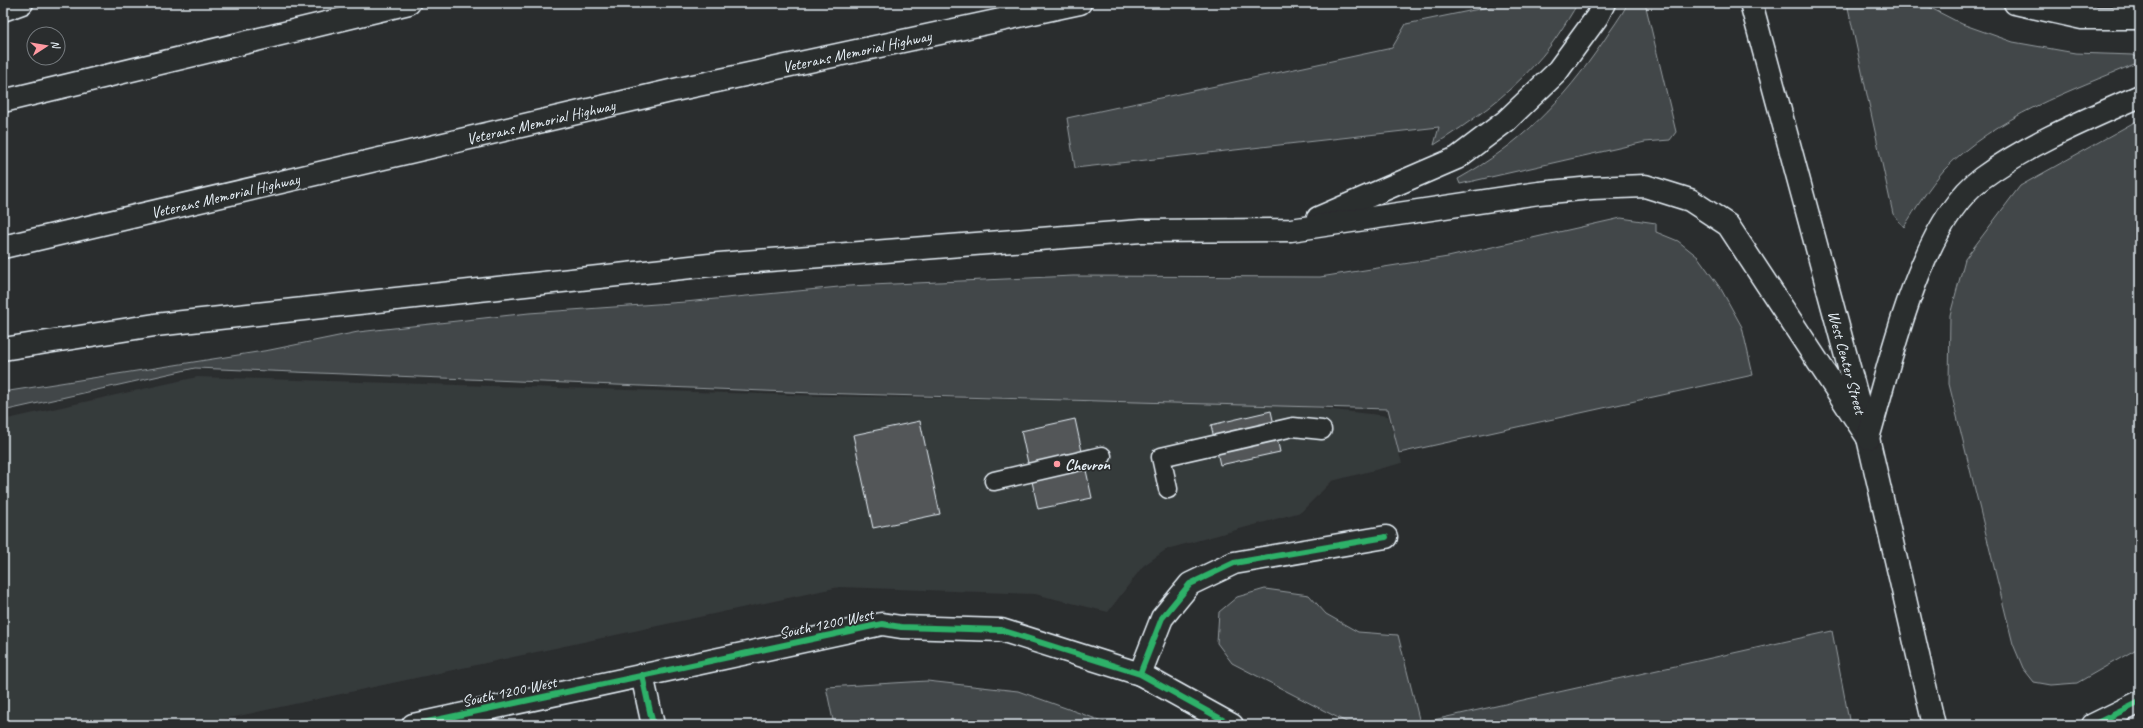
<svg xmlns="http://www.w3.org/2000/svg" width="2143" height="728" font-family="Caveat,sans-serif">
	<rect width="100%" height="100%" fill="#2a2d2e"/>
	<filter id="ink" filterUnits="userSpaceOnUse"><feTurbulence type="fractalNoise" baseFrequency=".025" numOctaves="2"/><feDisplacementMap in="SourceGraphic" scale="8" xChannelSelector="R" yChannelSelector="G"/><feConvolveMatrix kernelMatrix="1 2 1 2 8 2 1 2 1" color-interpolation-filters="sRGB"/></filter>
	<g filter="url(#ink)">
		<path fill="#363a3b" d="M197 377 824 396 1279 404 1388 416 1402 463 1332 481 1301 512 1167 549 1143 566 1108 612 1035 594 839 587 197 725H3V420Z"/>
		<path fill="#424648" stroke="#959ca0" d="M1508 3H1578C1566 23 1552 46 1536 63 1507 96 1471 122 1434 145L1439 127 1075 168 1067 118 1392 48 1406 24Z
			M1628 3H1645L1676 132 1670 140 1645 142 1460 184 1458 179C1522 143 1562 102 1603 42 1611 29 1621 17 1628 3Z
			M1847 3H1921L1962 24 2013 42 2075 53 2133 55 2139 58 2137 63C2070 91 1996 116 1944 170 1929 187 1916 208 1904 227L1893 214Z
			M2140 119V647L2077 683 2051 685 2034 682 2023 668 2013 644 1949 384 1950 315 1965 259 2020 186Z
			M1621 218 1656 223V232L1678 241 1698 257 1721 289 1742 327 1753 375 1399 453 1388 409 814 393 195 368 3 411V392L270 350 358 332 529 313 685 302 849 286 1073 276 1320 277 1448 257Z
			M1265 589 1309 595 1326 614 1358 632 1398 635 1420 723 1832 631 1850 725H1352L1232 663 1217 643 1219 612 1237 597Z
			M927 681 1018 691 1113 725H834L826 687Z"/>
		<path fill="#535759" stroke="#e8f1f8" d="M1271 411 1280 452 1220 465 1211 425Z
			M1075 419 1092 498 1038 509 1021 431Z
			M920 421 940 514 873 528 853 435Z"/>
		<g fill="none" stroke-linecap="round" stroke-linejoin="round">
			<defs>
				<path id="service" d="M994 481 1102 456
					M1168 489 1161 457 1293 427 1322 430"/>
				<path id="minor" d="M1140 674 1162 618 1190 584 1234 563 1386 537
					M642 675 653 725"/>
				<path id="tertiary" d="M2093 725 2140 702"/>
				<path id="secondary" d="M413 725 882 624 901 627 1001 630 1140 674 1232 725"/>
				<g id="primary">
					<path id="s1" d="M1751 3 1868 438 1934 725"/>
				</g>
				<g id="motorway">
					<path d="M2015 3 2082 18H2140"/>
					<path d="M3 10 22 3"/>
					<path d="M3 101 409 3"/>
					<path d="M1318 218 1457 158 1506 121 1556 73 1597 17 1604 3"/>
					<path id="s2" d="M3 247 679 89 1080 3"/>
					<path d="M3 349 155 325 719 264 1141 231 1291 230 1539 193 1592 188 1645 186 1690 200 1728 225 1868 438"/>
					<path d="M1868 438C1890 365 1919 224 1982 178 2030 143 2086 120 2140 96"/>
				</g>
			</defs>
			<use href="#service" stroke="#e8f1f8" stroke-width="21"/>
			<use href="#minor" stroke="#e8f1f8" stroke-width="25"/>
			<use href="#tertiary" stroke="#e8f1f8" stroke-width="25"/>
			<use href="#secondary" stroke="#e8f1f8" stroke-width="25"/>
			<use href="#primary" stroke="#e8f1f8" stroke-width="25"/>
			<use href="#motorway" stroke="#e8f1f8" stroke-width="25"/>
			<use href="#service" stroke="#2a2d2e" stroke-width="18"/>
			<use href="#minor" stroke="#2a2d2e" stroke-width="22"/>
			<use href="#tertiary" stroke="#2a2d2e" stroke-width="22"/>
			<use href="#secondary" stroke="#2a2d2e" stroke-width="22"/>
			<use href="#primary" stroke="#2a2d2e" stroke-width="22"/>
			<use href="#motorway" stroke="#2a2d2e" stroke-width="22"/>
			<defs>
				<path id="cycleway" d="M1140 674 1162 618 1190 584 1234 563 1386 537
					M642 675 653 725
					M413 725 882 624 901 627 1001 630 1140 674 1232 725
					M2093 725 2140 702"/>
			</defs>
			<use href="#cycleway" stroke="#2a2d2e" stroke-width="8"/>
			<use href="#cycleway" stroke="#2db169" stroke-width="6"/>
		</g>
	</g>
	<circle fill="#ff9aa2" stroke="#2a2d2e" stroke-width="1.5" cx="1057" cy="464" r="4"/>
	<g text-anchor="middle" stroke-width="3.5" stroke-linejoin="round" paint-order="stroke">
		<g font-size="16" fill="#e8f1f8" stroke="#2a2d2e">
			<text dy="6" stroke="none"><textPath href="#s2" startOffset="876">Veterans Memorial Highway</textPath></text>
			<text dy="6" stroke="none"><textPath href="#s2" startOffset="552">Veterans Memorial Highway</textPath></text>
			<text dy="6" stroke="none"><textPath href="#s2" startOffset="228">Veterans Memorial Highway</textPath></text>
			<text dy="6" stroke="none"><textPath href="#s1" startOffset="372">West Center Street</textPath></text>
			<text transform="translate(826 623) rotate(-12)" y="6">South 1200 West</text>
			<text transform="translate(509 691) rotate(-12)" y="6">South 1200 West</text>
		</g>
		<g font-size="16" font-weight="bold" fill="#e8f1f8" stroke="#2a2d2e" text-anchor="start">
			<text x="1065" y="470">Chevron</text>
		</g>
	</g>
	<rect width="2143" height="728" fill="none" stroke="#2a2d2e" stroke-width="16"/>
	<rect x="8" y="8" width="2127" height="712" fill="none" stroke="#e8f1f8" stroke-width="1.5" filter="url(#ink)"/>
	<g transform="translate(46 46) rotate(78)"><circle r="19" fill="#2a2d2e" stroke="#767b7f"/>
	<path d="M0-3L7 15L0 10L-7 15Z" fill="#ff9aa2"/>
	<text y="-6" font-size="11" font-weight="bold" text-anchor="middle" fill="#e8f1f8">N</text>
	</g>
</svg>
